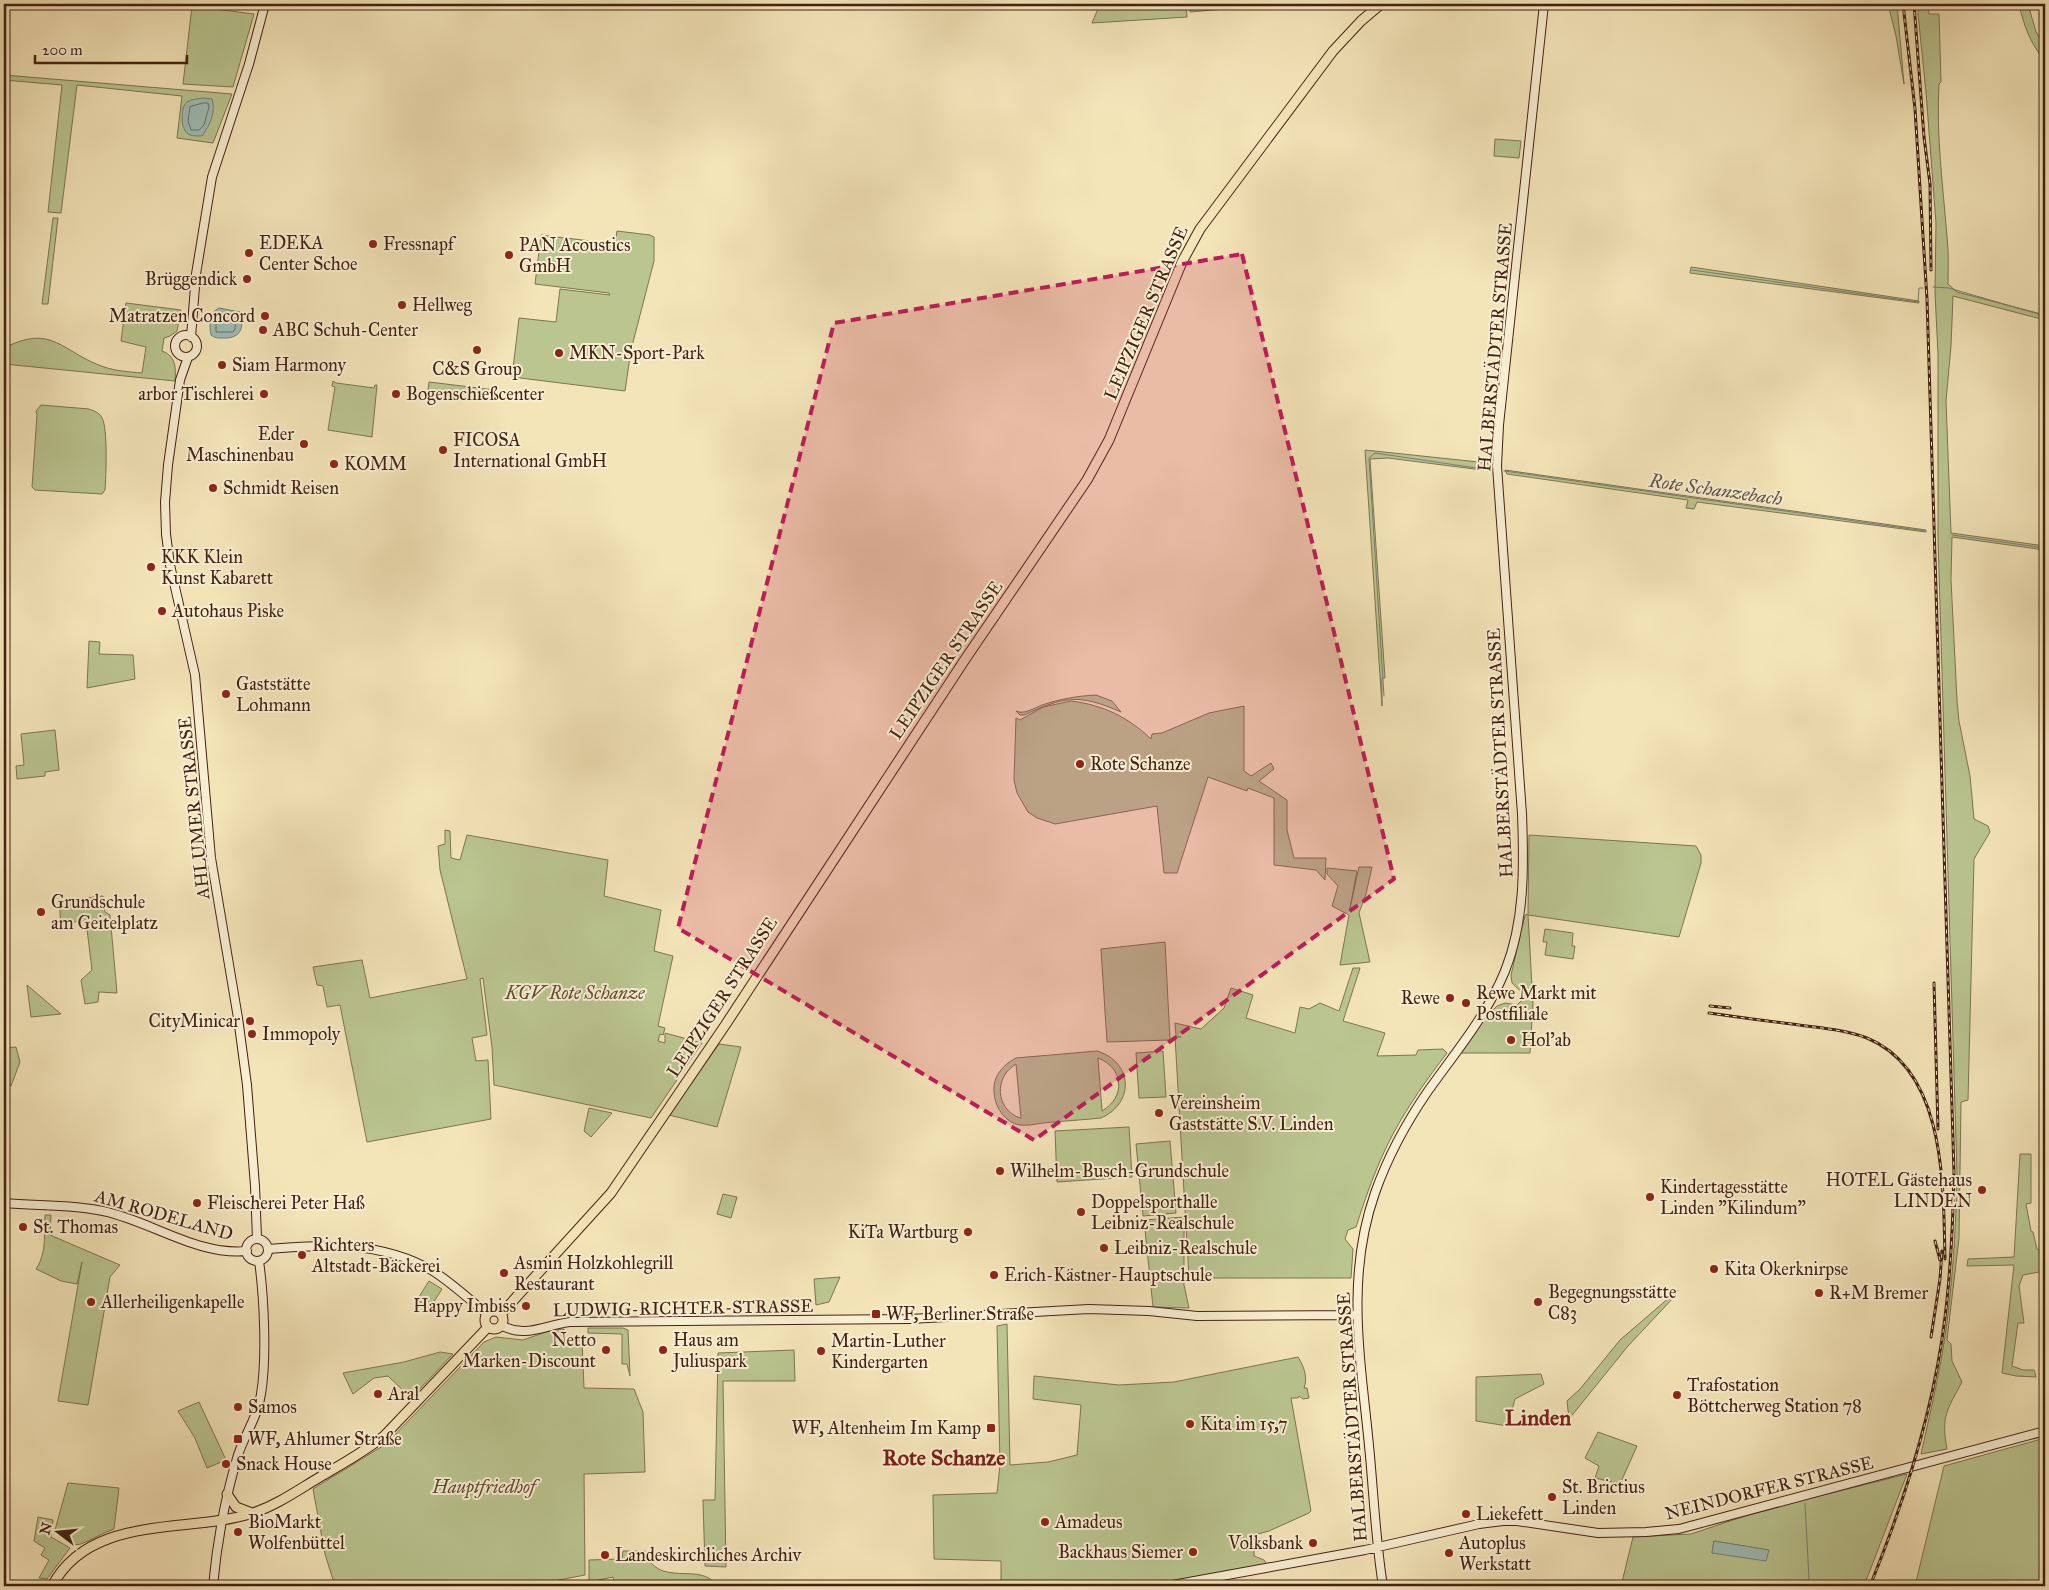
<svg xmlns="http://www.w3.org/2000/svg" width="2049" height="1590" font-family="'IM FELL Great Primer',serif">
	<rect width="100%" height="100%" fill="#f4e5b9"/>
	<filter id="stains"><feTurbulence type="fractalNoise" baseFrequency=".004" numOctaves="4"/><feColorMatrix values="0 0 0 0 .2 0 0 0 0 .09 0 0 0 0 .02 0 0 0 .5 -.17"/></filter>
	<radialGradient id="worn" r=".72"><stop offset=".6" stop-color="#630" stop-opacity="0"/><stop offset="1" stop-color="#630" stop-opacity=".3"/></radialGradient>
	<path fill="#bac590" stroke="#7e7452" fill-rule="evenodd" d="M1100 4H1186L1187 17 1092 23Z
		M1190 4H1260V6L1190 12Z
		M1888 4H1897L1904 84 1896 36Z
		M1917 4H1928L1929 14H1939L1941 82 1939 84C1936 135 1943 186 1947 237 1949 253 1948 268 1948 284L1957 292 2045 315V320L1953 296 1951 346 1946 401 1951 533 2045 546V550L1952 537 1951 580 1957 700 1959 721 1970 776 1974 819 1988 826 1990 832 1974 859 1968 1100 1961 1102 1959 1238 1947 1340 1951 1344 1952 1361 1962 1382C1947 1410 1941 1416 1947 1449L1921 1454C1932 1405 1944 1355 1949 1304 1954 1261 1956 1218 1957 1174L1938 538V354L1935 293 1936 223 1926 92Z
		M2019 4H2028L2036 32 2045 48V61C2030 43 2024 26 2019 4Z
		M192 6 254 14 233 87 183 84Z
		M4 75 232 94 213 143 177 138 182 96 77 85 61 213 48 212 62 85 4 80Z
		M1495 139 1521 141 1519 158 1494 156Z
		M53 218H58L48 304H42Z
		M617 231 650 235 654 237V261L631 350 625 391 512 377 519 318 556 322 560 289 610 295 609 293 535 284 541 235 615 244Z
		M1691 267 1919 301V303L1690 273Z
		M126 303 181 310 177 331 170 336 164 338 162 351C176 356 176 368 175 381L4 364V348C53 323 61 352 104 367 116 371 130 372 142 373L146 347 121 341Z
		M333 381 336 383 374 388 375 385H377L372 437 328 430 335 387 332 386Z
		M429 382 495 390 494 398 428 390Z
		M41 405 89 409C94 411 99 412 102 418 108 428 106 477 105 490L102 494 35 490 32 487 37 415 36 411Z
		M1365 450 1488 463 1490 471 1388 458 1370 459 1385 678H1382V706Z
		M1505 470 1926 530V532L1697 502 1694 509 1686 508 1688 500 1507 474Z
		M89 641 100 642 99 654 133 655 135 679 87 688Z
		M1096 695 1112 701 1121 712C1078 693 1064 697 1024 715H1020L1016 711C1024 715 1034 708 1042 705 1060 699 1077 696 1096 695Z
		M1071 701C1103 705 1128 717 1151 739L1152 734 1162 733 1209 713 1244 706V771L1251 776 1271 763 1274 769 1259 781 1287 800V830L1294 858H1326L1325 880 1316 870 1274 865V798L1248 788 1247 791 1208 777 1177 873H1164L1157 806 1055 824 1037 818 1028 812 1017 793 1014 780 1016 718 1020 720 1043 707Z
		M55 730 59 770 45 772V776L17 779 16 766 24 765 21 734Z
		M445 830 450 831 451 858 460 860 467 835 608 860 604 896 661 910 654 951 673 956 658 1026 665 1028 663 1035 660 1034 658 1041 665 1043V1033L702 1043 651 1118 494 1085 492 1047 483 978 480 979 487 1035 472 1038 476 1061 488 1060 491 1119 367 1142 340 1005 327 1007 323 986 317 985 313 967 362 960 370 998 467 979 440 870 438 846 445 844Z
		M1529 835 1696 846 1701 855V863L1679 937 1528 915 1533 1004 1530 1053H1459L1484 1019 1497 1006 1505 1003 1517 1005 1526 996 1512 983 1511 975 1525 915 1528 914Z
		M1359 867H1372L1366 894 1359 913 1370 962 1340 965 1349 915 1332 906 1338 886 1327 874V868L1357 871 1350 908Z
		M103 896 105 912 110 915 117 993 99 992 98 1002 85 1004 81 980 92 970 86 921 61 923 59 901Z
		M1545 929 1573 933 1572 946H1575L1573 959 1545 955 1547 942H1543Z
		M1165 942 1170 1040 1107 1042 1101 949Z
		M1353 968H1360L1343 1021 1385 1033 1377 1056 1416 1055 1418 1050 1443 1049 1447 1053C1427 1079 1408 1106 1393 1134 1377 1164 1366 1196 1356 1227L1348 1230 1345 1239 1353 1249 1351 1278H1189L1175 1037H1181L1176 1036 1175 1023 1201 1029 1224 1008 1231 988 1253 995 1246 1018 1295 1033 1300 1007 1309 1009 1320 1003 1339 1011Z
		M27 985 61 1014 31 1017Z
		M719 1044 741 1047 717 1127 669 1115Z
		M16 1047 20 1062 11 1086 4 1089V1048Z
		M1097 1051C1133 1062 1135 1103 1101 1118 1082 1120 1063 1121 1043 1123 1036 1124 1027 1126 1020 1125 1005 1123 994 1106 994 1091 993 1076 1003 1065 1016 1058ZM1098 1058C1124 1068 1126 1097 1102 1111ZM1016 1064 1021 1118H1020C995 1109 994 1077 1016 1064Z
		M1163 1051 1166 1097 1139 1098 1136 1053Z
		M589 1108 612 1113 591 1137 584 1131Z
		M1129 1127 1132 1177 1057 1182 1055 1131Z
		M1170 1141 1176 1213 1143 1216 1136 1144Z
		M2020 1154H2031V1203L2026 1204 2031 1231 2033 1232 2037 1249 2045 1252V1271L2023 1275 2019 1286 2024 1323H2018L2012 1366 2023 1370H2034L2036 1377 2016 1376 2002 1373 2014 1265 1967 1266 1968 1259 2014 1257Z
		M723 1194 737 1197 731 1218 717 1214Z
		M45 1215H51L50 1235 120 1265 110 1277 88 1405 58 1401 82 1262 77 1284 61 1281 36 1269C47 1253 44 1233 45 1215Z
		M1184 1217V1285L1189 1308 1153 1307 1144 1220Z
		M840 1277 829 1302 816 1305 814 1279Z
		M429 1281 442 1289 430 1308 417 1300Z
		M1678 1290 1674 1297 1628 1346 1569 1419 1567 1401 1580 1389 1620 1340Z
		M1007 1324 1010 1465 1048 1462 1077 1455 1081 1405 1033 1399 1034 1376 1119 1385 1174 1382 1298 1357C1304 1366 1308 1378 1304 1388H1307L1309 1398 1303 1399 1299 1396 1298 1398H1291L1311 1511 1309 1513 1269 1531 1254 1535V1556L1264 1560 1269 1567 1167 1586H1001V1561L934 1559 933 1495 997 1493 1000 1465 997 1326Z
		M588 1328H623L628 1330 630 1376 627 1364H622V1334L588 1333Z
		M564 1329V1340H582L584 1388 634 1389 643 1412 645 1472 584 1474 585 1575 528 1586H335L325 1554 313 1489 386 1444 484 1342 496 1337 523 1340 549 1331Z
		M794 1350 795 1381H723L726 1567 705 1566 703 1500H715L718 1353Z
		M440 1352 453 1354 411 1398 388 1376 374 1378 353 1394 343 1373 404 1362Z
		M1541 1374 1544 1384 1515 1399 1508 1426 1476 1421V1377Z
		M199 1402 226 1460 207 1468 195 1438 178 1411Z
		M1598 1432 1637 1446 1620 1484 1595 1478 1599 1466 1585 1458Z
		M2045 1438V1586H1915L1944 1466Z
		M1907 1474 1864 1586H1681L1673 1584 1671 1586H1621L1633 1537 1691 1534 1763 1510ZM1714 1541 1768 1550 1712 1553Z
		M68 1483 119 1488 114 1529C102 1533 92 1540 81 1544 72 1547 58 1539 55 1530Z
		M38 1517 53 1520 51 1537 70 1548 47 1579 39 1578 49 1560 41 1555 45 1548 34 1541Z
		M623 1551H645C657 1590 701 1560 717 1586H615L613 1577 589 1582V1560L622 1559Z"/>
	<path fill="#9dbdb6" stroke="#797f75" d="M203 98 212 99C216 112 210 125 202 136 198 136 193 136 190 135 180 131 180 107 187 102 191 99 198 99 203 98Z
		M219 308 240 312C245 329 240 339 222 338 217 338 215 338 211 335 209 326 209 312 219 308Z
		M1714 1541 1769 1550 1766 1561 1712 1553Z"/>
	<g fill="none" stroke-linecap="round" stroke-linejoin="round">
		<path stroke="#707064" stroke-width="1" d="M203 103H208L209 107 204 125 199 130H191L188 121 190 107Z
			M219 313 236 316 235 329 233 332H216V317Z"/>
		<path stroke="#797f75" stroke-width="1" d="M1692 270 1918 302 1919 288H1923
			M1933 287 1949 288 2045 316
			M1504 471 1925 531
			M1952 535 2045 548
			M1384 696 1369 458 1375 453 1490 470
			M1805 1503 1809 1579 1807 1586"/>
		<defs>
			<path id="secondary" d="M175 346a11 11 0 1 1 22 0a11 11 0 1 1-22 0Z
				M191 337 196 274 212 177 249 64 265 4
				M188 357 180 380 168 465 165 502 166 534 170 565 195 675 211 858 238 1018 247 1085 255 1186 257 1239
				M4 1203C36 1206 71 1204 103 1211 151 1221 197 1256 247 1251
				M246 1250a11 11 0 1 1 22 0a11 11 0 1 1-22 0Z
				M268 1249C325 1244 382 1241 433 1271 452 1283 470 1300 487 1314
				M501 1325C524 1339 545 1325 570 1322L910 1319 1089 1309 1149 1311 1197 1316 1357 1315
				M213 1586C217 1542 225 1498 238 1455 245 1434 258 1416 261 1394 267 1358 264 1297 259 1261
				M1167 1586 1365 1550 1479 1524 1503 1521H1517L1598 1533 1646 1532 1679 1529 2045 1431
				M1383 1586C1376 1543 1374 1500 1370 1456 1362 1366 1344 1281 1375 1193 1388 1156 1406 1123 1428 1091 1455 1053 1487 1015 1505 971 1525 921 1524 866 1522 814L1497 466 1499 425 1544 4"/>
			<path id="primary" d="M485 1320a9 9 0 1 1 18 0a9 9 0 1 1-18 0Z
				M501 1314 611 1193 726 1024 966 658 1087 480 1109 440 1182 262 1200 229 1333 51 1361 21 1381 4
				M227 1494 236 1507 252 1513
				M52 1586C91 1513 188 1534 253 1513 277 1505 298 1490 320 1477 342 1464 364 1452 384 1436L488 1327"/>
		</defs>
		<use href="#secondary" stroke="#432213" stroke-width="10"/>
		<use href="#primary" stroke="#432213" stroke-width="11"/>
		<use href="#secondary" stroke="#f8eed2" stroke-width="8"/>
		<use href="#primary" stroke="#f4e5b9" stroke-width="9"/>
		<defs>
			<path id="rail" d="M1914 4 1924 137 1930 184 1931 270
				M1934 983 1938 1129
				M1710 1006 1730 1008
				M1709 1013C1737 1017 1765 1021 1792 1024 1817 1028 1843 1029 1867 1038 1947 1071 1943 1187 1945 1259
				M1935 1241 1940 1260
				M1931 1337 1940 1279 1942 1251
				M1870 1586C1905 1500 1934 1410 1945 1317 1951 1269 1953 1221 1954 1173L1927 299 1915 109 1903 4"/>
		</defs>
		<use href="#rail" stroke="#432213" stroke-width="3"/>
		<use href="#rail" stroke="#f8eed2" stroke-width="1" stroke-dasharray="4" stroke-linecap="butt"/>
	</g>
	<path fill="#c2185b" fill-opacity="0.2" stroke="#c2185b" stroke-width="4" stroke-dasharray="10 6" stroke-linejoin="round" d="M1242 254 1394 879 1034 1140 678 928 834 323Z"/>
	<g fill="#8f2418" stroke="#f8eed2" stroke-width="2">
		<circle cx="373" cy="244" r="5"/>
		<circle cx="249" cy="253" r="5"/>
		<circle cx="509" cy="255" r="5"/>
		<circle cx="247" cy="279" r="5"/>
		<circle cx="402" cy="305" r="5"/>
		<circle cx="265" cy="316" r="5"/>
		<circle cx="263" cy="330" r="5"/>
		<circle cx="477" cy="350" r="5"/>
		<circle cx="559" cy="353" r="5"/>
		<circle cx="222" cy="365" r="5"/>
		<circle cx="264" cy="394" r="5"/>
		<circle cx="396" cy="394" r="5"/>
		<circle cx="304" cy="444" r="5"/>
		<circle cx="443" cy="450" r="5"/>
		<circle cx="334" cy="464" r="5"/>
		<circle cx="213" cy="488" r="5"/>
		<circle cx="151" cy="567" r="5"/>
		<circle cx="162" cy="611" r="5"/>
		<circle cx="226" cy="694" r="5"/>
		<circle cx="1080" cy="764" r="5"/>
		<circle cx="41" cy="912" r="5"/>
		<circle cx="1450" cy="998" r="5"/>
		<circle cx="1466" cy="1003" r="5"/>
		<circle cx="250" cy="1021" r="5"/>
		<circle cx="252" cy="1034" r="5"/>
		<circle cx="1511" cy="1040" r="5"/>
		<circle cx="1159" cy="1113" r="5"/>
		<circle cx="1000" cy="1171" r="5"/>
		<circle cx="1982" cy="1190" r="5"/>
		<circle cx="1650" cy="1197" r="5"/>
		<circle cx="197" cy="1203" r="5"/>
		<circle cx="1081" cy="1212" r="5"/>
		<circle cx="23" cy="1227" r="5"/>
		<circle cx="968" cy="1232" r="5"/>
		<circle cx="1104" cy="1248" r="5"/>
		<circle cx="302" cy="1255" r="5"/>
		<circle cx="1714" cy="1269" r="5"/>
		<circle cx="504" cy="1273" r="5"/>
		<circle cx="994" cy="1275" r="5"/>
		<circle cx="1819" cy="1293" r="5"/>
		<circle cx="91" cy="1302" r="5"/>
		<circle cx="1538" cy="1302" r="5"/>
		<circle cx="526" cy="1306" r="5"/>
		<rect x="871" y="1309" width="10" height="10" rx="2.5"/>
		<circle cx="606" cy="1350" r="5"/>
		<circle cx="663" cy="1350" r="5"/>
		<circle cx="821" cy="1351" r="5"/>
		<circle cx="378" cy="1394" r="5"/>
		<circle cx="1677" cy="1395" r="5"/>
		<circle cx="238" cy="1407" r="5"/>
		<circle cx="1190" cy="1424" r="5"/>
		<rect x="986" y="1423" width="10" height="10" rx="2.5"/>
		<rect x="233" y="1434" width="10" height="10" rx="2.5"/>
		<circle cx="226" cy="1464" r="5"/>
		<circle cx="1552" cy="1497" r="5"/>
		<circle cx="1466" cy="1514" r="5"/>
		<circle cx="1045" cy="1522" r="5"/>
		<circle cx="238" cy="1532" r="5"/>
		<circle cx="1313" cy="1543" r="5"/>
		<circle cx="1193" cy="1552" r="5"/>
		<circle cx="1449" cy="1553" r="5"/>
		<circle cx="605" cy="1555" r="5"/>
	</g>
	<g text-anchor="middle" stroke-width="4" stroke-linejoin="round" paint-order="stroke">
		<g font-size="18" fill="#432213" stroke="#f8eed2" text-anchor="start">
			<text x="259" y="249">EDEKA<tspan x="259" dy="21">Center Schoe</tspan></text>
			<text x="383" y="250">Fressnapf</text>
			<text x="519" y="251">PAN Acoustics<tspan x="519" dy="21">GmbH</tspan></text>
			<text x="237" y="285" text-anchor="end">Brüggendick</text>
			<text x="412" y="311">Hellweg</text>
			<text x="255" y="322" text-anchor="end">Matratzen Concord</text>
			<text x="273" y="336">ABC Schuh-Center</text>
			<text x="569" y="359">MKN-Sport-Park</text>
			<text x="232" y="371">Siam Harmony</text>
			<text x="477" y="375" text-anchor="middle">C&amp;S Group</text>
			<text x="254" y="400" text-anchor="end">arbor Tischlerei</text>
			<text x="406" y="400">Bogenschießcenter</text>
			<text x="294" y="440" text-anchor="end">Eder<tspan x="294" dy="21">Maschinenbau</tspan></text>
			<text x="453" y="446">FICOSA<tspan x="453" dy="21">International GmbH</tspan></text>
			<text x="344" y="470">KOMM</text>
			<text x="223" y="494">Schmidt Reisen</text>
			<text x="161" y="563">KKK Klein<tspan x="161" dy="21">Kunst Kabarett</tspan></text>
			<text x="172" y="617">Autohaus Piske</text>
			<text x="236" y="690">Gaststätte<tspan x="236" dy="21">Lohmann</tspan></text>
			<text x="1090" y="770">Rote Schanze</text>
			<text x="51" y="908">Grundschule<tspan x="51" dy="21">am Geitelplatz</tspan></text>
			<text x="1476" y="999">Rewe Markt mit<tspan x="1476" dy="21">Postfiliale</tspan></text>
			<text x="1440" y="1004" text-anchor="end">Rewe</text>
			<text x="240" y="1027" text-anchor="end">CityMinicar</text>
			<text x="262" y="1040">Immopoly</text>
			<text x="1521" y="1046">Hol'ab</text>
			<text x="1169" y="1109">Vereinsheim<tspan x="1169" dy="21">Gaststätte S.V. Linden</tspan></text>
			<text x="1010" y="1177">Wilhelm-Busch-Grundschule</text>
			<text x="1972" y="1186" text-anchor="end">HOTEL Gästehaus<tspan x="1972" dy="21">LINDEN</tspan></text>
			<text x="1660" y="1193">Kindertagesstätte<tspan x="1660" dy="21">Linden "Kilindum"</tspan></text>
			<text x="1091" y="1208">Doppelsporthalle<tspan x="1091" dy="21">Leibniz-Realschule</tspan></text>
			<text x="207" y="1209">Fleischerei Peter Haß</text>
			<text x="33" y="1233">St. Thomas</text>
			<text x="958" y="1238" text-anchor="end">KiTa Wartburg</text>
			<text x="312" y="1251">Richters<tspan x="312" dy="21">Altstadt-Bäckerei</tspan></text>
			<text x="1114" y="1254">Leibniz-Realschule</text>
			<text x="514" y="1269">Asmin Holzkohlegrill<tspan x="514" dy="21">Restaurant</tspan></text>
			<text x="1724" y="1275">Kita Okerknirpse</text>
			<text x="1004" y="1281">Erich-Kästner-Hauptschule</text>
			<text x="1548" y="1298">Begegnungsstätte<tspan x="1548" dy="21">C83</tspan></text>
			<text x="1829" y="1299">R+M Bremer</text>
			<text x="101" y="1308">Allerheiligenkapelle</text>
			<text x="516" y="1312" text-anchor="end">Happy Imbiss</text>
			<text x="886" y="1320">WF, Berliner Straße</text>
			<text x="596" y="1346" text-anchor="end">Netto<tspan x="596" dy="21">Marken-Discount</tspan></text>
			<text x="673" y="1346">Haus am<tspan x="673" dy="21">Juliuspark</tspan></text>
			<text x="831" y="1347">Martin-Luther<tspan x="831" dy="21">Kindergarten</tspan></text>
			<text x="1687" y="1391">Trafostation<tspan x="1687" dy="21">Böttcherweg Station 78</tspan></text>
			<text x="388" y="1400">Aral</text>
			<text x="248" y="1413">Samos</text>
			<text x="1200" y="1430">Kita im 15,7</text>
			<text x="981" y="1434" text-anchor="end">WF, Altenheim Im Kamp</text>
			<text x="248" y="1445">WF, Ahlumer Straße</text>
			<text x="236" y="1470">Snack House</text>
			<text x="1562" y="1493">St. Brictius<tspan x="1562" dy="21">Linden</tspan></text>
			<text x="1476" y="1520">Liekefett</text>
			<text x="248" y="1528">BioMarkt<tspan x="248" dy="21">Wolfenbüttel</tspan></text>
			<text x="1055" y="1528">Amadeus</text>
			<text x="1303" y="1549" text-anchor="end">Volksbank</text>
			<text x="1459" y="1549">Autoplus<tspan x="1459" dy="21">Werkstatt</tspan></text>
			<text x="1183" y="1558" text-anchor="end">Backhaus Siemer</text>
			<text x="615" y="1561">Landeskirchliches Archiv</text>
		</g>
		<g font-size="18" fill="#432213" stroke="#f8eed2">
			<text transform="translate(1146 313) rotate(-67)" y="6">LEIPZIGER STRASSE</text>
			<text transform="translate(1495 347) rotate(-85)" y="6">HALBERSTÄDTER STRASSE</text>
			<text transform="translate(946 660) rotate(-56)" y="6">LEIPZIGER STRASSE</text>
			<text transform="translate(1500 753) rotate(-93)" y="6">HALBERSTÄDTER STRASSE</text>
			<text transform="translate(194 808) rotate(-96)" y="6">AHLUMER STRASSE</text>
			<text transform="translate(722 997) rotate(-57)" y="6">LEIPZIGER STRASSE</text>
			<text transform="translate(164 1215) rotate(16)" y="6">AM RODELAND</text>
			<text transform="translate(683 1308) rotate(-1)" y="6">LUDWIG-RICHTER-STRASSE</text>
			<text transform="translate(1352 1417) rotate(-94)" y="6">HALBERSTÄDTER STRASSE</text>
			<text transform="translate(1769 1488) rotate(-14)" y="6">NEINDORFER STRASSE</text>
		</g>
		<g font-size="18" font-style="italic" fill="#614b32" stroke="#f8eed2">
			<text x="575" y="999">KGV Rote Schanze</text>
			<text x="484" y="1493">Hauptfriedhof</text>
		</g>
		<g font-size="19" font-style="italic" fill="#5e5044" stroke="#f8eed2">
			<text transform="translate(1716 489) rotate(8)" y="7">Rote Schanzebach</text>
		</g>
		<g font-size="22" font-weight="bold" fill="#7a1f14" stroke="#f8eed2">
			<text x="1538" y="1425">Linden</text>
			<text x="944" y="1465">Rote Schanze</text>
		</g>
	</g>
	<rect width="2049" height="1590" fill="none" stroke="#f4e5b9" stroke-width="20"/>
	<rect x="5" y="5" width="2039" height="1580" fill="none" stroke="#432213" stroke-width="2.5"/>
	<rect x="10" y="10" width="2029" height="1570" fill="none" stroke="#432213"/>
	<g transform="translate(58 1532) rotate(286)" stroke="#f8eed2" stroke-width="4" paint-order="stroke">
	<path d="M0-4L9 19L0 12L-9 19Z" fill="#432213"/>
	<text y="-8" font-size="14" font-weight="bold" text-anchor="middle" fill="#432213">N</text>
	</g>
	<path d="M35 55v8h152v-8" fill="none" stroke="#432213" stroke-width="2.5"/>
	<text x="42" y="55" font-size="15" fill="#432213" stroke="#f8eed2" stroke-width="4" paint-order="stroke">200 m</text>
	<rect width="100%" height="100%" filter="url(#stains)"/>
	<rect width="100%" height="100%" fill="url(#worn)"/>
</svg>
